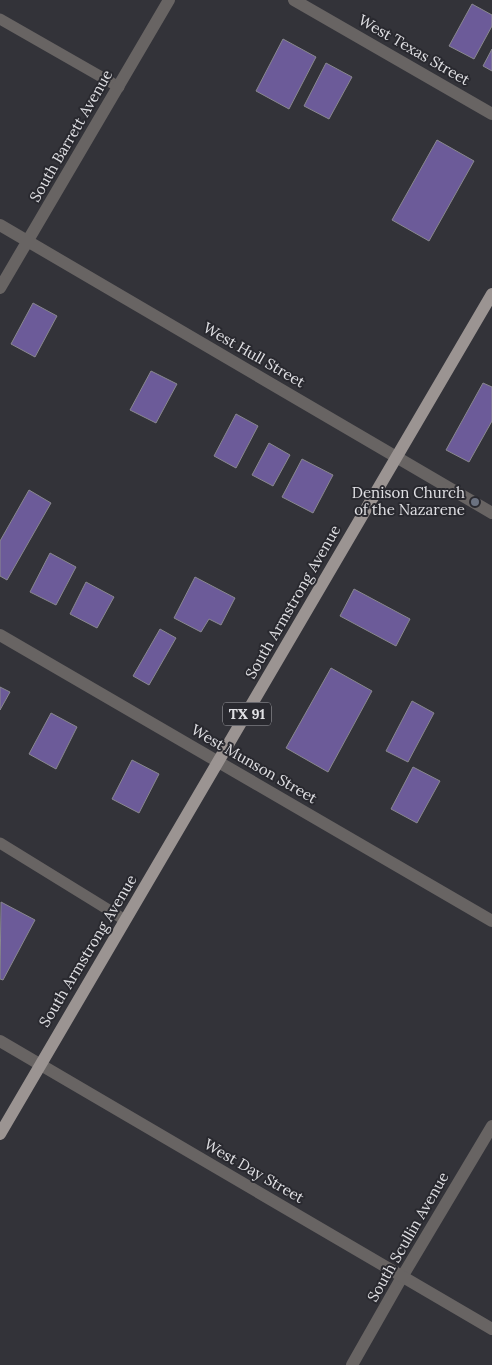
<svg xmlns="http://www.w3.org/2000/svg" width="492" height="1365" font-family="Lora,serif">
	<rect width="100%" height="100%" fill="#333339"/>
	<path fill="#6c5b99" stroke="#89888f" d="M472 4 492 15V26L474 59 449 46Z
		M283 39 316 57 289 109 256 91Z
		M492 49V71L483 66Z
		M326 63 352 77 329 119 304 106Z
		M437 140 474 161 429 241 392 220Z
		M33 303 57 316 35 357 11 344Z
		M151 371 177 384 156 423 130 410Z
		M483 383 492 387V421L469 462 446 450Z
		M236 414 258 426 236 468 214 456Z
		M269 443 290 455 273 486 252 475Z
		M302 459 333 475 313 513 282 497Z
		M29 490 51 503 7 580 0 576V541Z
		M50 553 76 567 56 605 30 592Z
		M195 577 235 598 221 625 209 619 201 632 174 618Z
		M86 582 114 597 97 628 70 614Z
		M354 589 410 619 396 646 340 616Z
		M160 629 176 638 149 685 133 676Z
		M331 668 372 691 328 772 286 748Z
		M0 687 10 692 0 710Z
		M412 701 434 713 408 762 386 751Z
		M51 713 77 727 56 769 29 754Z
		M132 760 159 774 139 813 112 799Z
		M413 767 440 781 417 823 391 809Z
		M1 902 35 920 3 980 0 979Z"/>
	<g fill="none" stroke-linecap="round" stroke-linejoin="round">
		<path stroke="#686463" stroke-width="11" d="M0 19 119 87
			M0 843 125 920"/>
		<path stroke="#686463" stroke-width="12" d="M0 225 492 513
			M0 288 169 0
			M0 635 492 921
			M352 1365 402 1277 492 1126"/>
		<path stroke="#686463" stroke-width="12" d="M294 0 492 114
			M0 1041 492 1329"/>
		<path stroke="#9b9492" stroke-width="12" d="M0 1134 492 294"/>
	</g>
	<circle fill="#6b7280" stroke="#29292f" stroke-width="2" cx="475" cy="502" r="5"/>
	<g text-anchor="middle" stroke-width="4" stroke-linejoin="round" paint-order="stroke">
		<rect fill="#29292f" stroke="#a9a9ae" stroke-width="1" x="223" y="702.5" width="48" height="23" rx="4"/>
		<g font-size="14" font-weight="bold" fill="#e0e0e4">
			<text x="247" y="719">TX 91</text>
		</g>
		<g font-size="15" fill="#e0e0e4" stroke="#29292f">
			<text transform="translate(414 50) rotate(30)" y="5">West Texas Street</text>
			<text transform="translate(71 136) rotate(-60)" y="5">South Barrett Avenue</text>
			<text transform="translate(254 355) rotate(30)" y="5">West Hull Street</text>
			<text transform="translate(293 602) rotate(-60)" y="5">South Armstrong Avenue</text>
			<text transform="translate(254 764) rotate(30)" y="5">West Munson Street</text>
			<text transform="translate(88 951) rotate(-59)" y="5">South Armstrong Avenue</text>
			<text transform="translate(254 1171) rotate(30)" y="5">West Day Street</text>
			<text transform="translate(408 1237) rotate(-60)" y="5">South Scullin Avenue</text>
		</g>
		<g font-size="15" fill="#e0e0e4" stroke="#29292f" text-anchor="end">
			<text x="465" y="498">Denison Church<tspan x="465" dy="17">of the Nazarene</tspan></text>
		</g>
	</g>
</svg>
